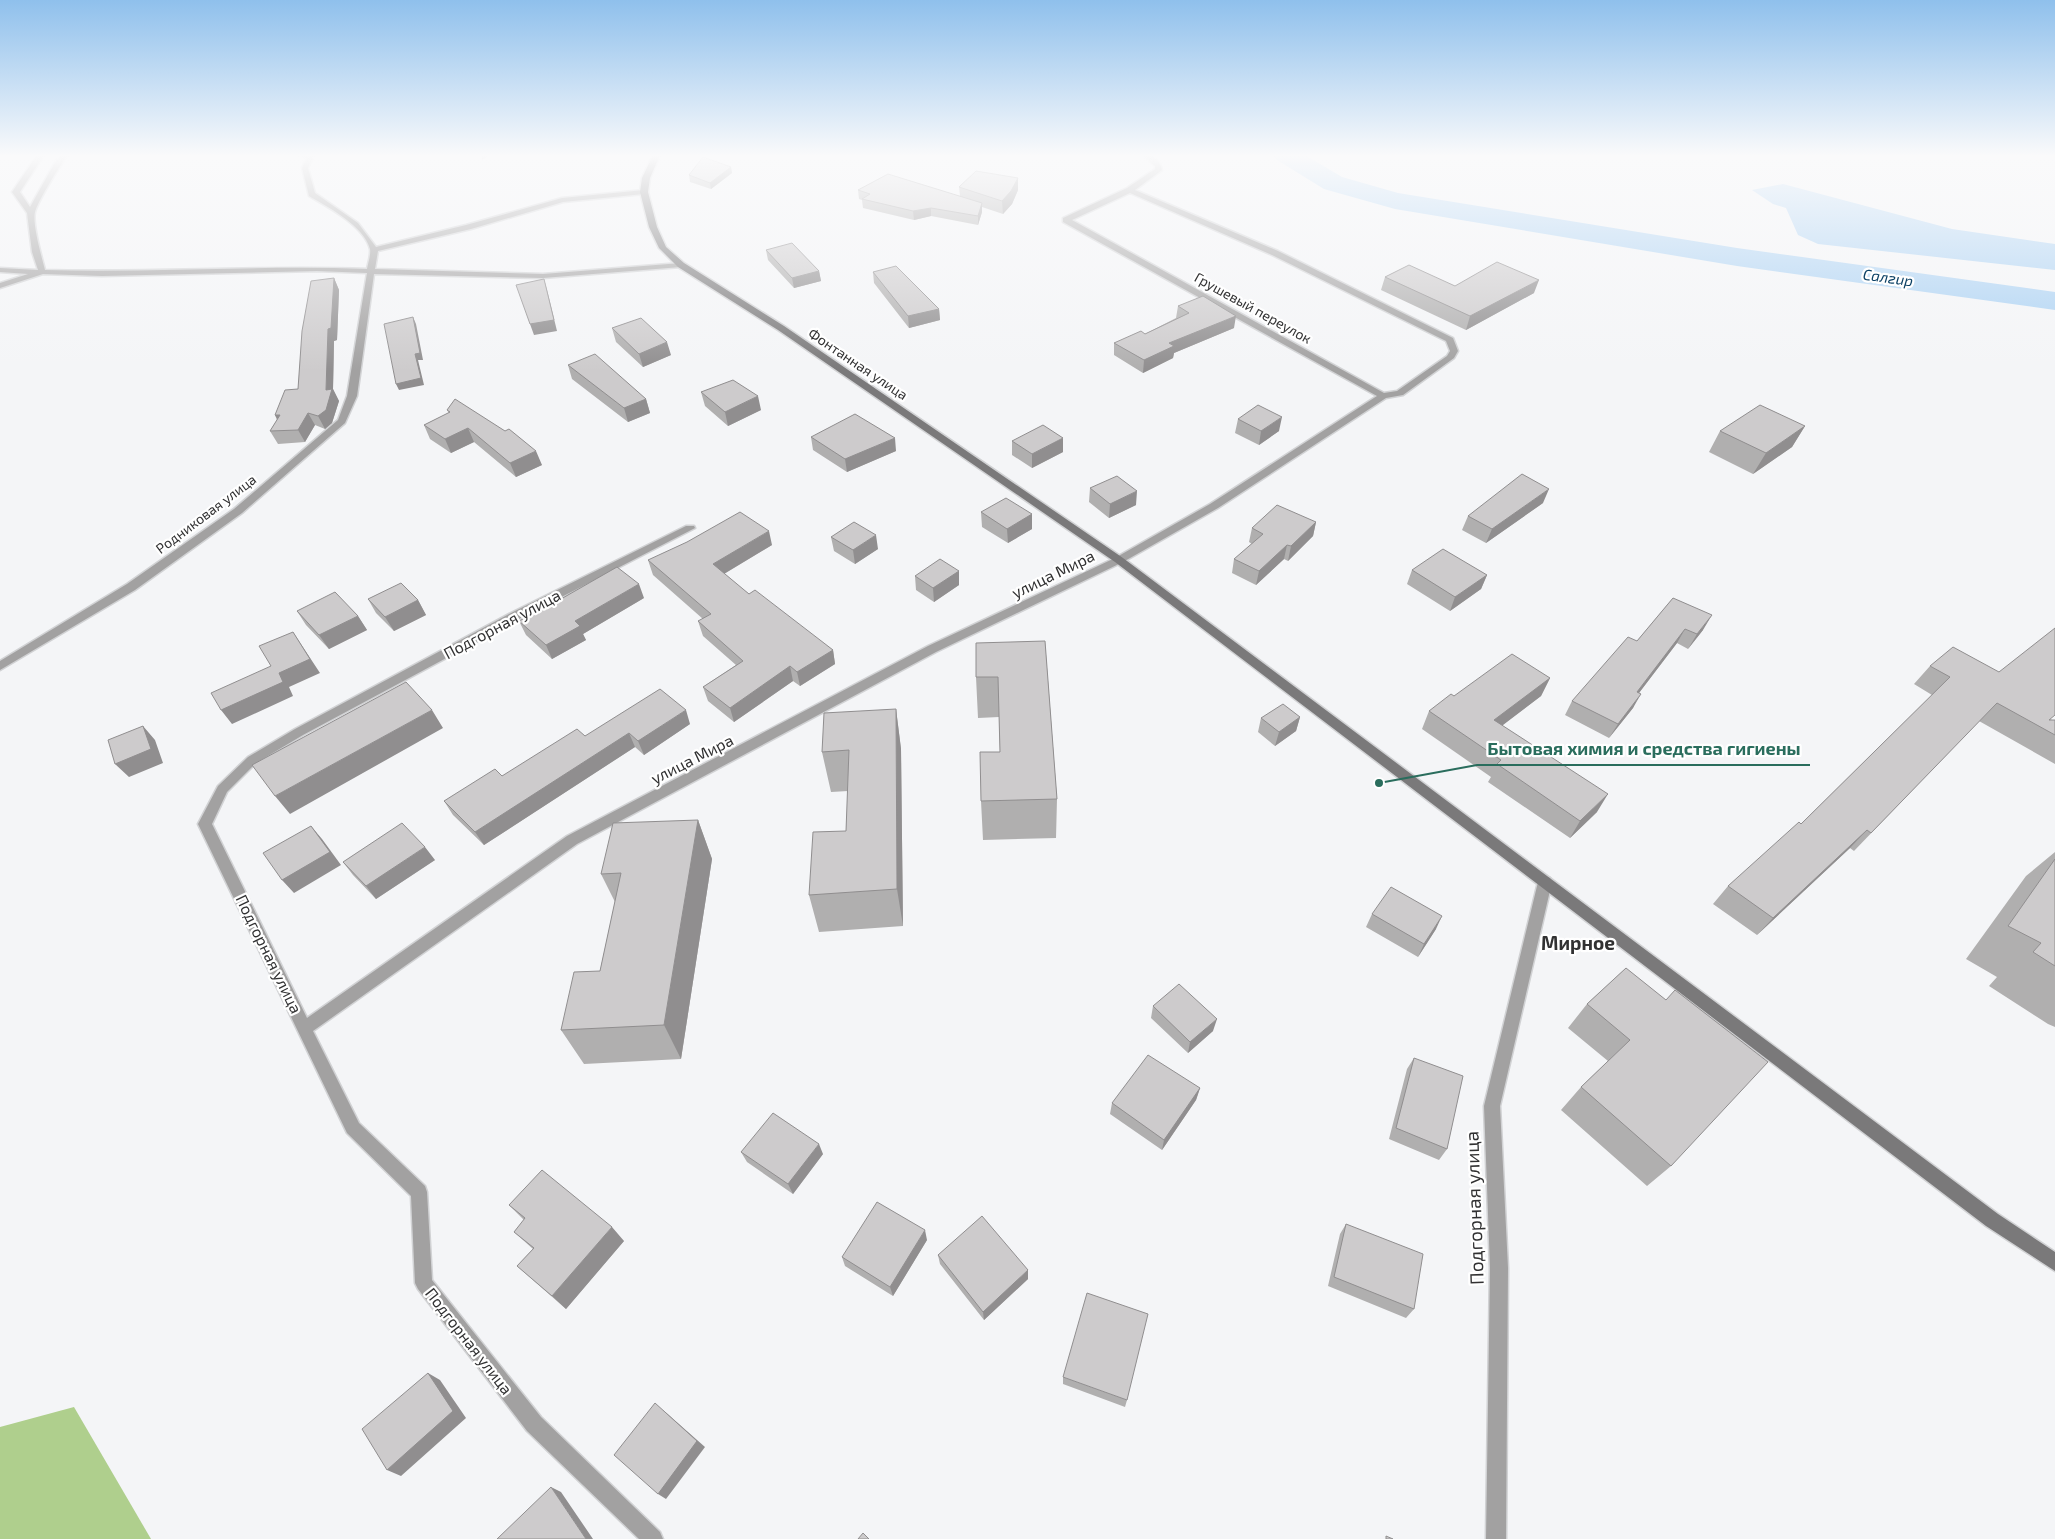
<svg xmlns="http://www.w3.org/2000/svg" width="2055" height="1539" font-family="'Exo 2',sans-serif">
	<rect width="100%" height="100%" fill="#f4f5f7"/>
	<path fill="#afcf8d" d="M74 1407 151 1539H0V1427Z"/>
	<path fill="#aad1f3" d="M1783 184 1952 229 2055 244V270L1818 244 1798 235 1786 208 1773 204 1752 190Z"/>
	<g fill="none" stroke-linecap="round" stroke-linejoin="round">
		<path fill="#aad1f3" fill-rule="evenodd" d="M1273 155H1305L1342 177 1398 193 1737 248 2055 292V310L1737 266 1395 209 1324 189 1277 160Z"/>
		<defs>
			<path id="street" d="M37 155H44L20 192 30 207 54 164 61 155H68C60 165 38 201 35 212 32 224 42 258 45 270 153 273 260 265 367 269 368 263 371 255 370 249 364 226 328 207 309 196L302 168 307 158 298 155H314L308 168 315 193 358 223 376 247 466 225 562 198 644 190 648 192 644 194 563 202 471 229 378 251 375 269 543 274 681 263 685 265 681 267 543 278 374 274 357 396 345 423 242 513 135 590 0 670V661L127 584 234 509 338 420 347 396 367 273 317 271 102 276 43 274 0 288V283L28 274 0 272V268L38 270 32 252 27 213 12 192Z
				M1143 155C1152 155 1160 160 1162 170L1135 190 1278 251 1453 338 1458 351 1454 358 1403 395 1386 398 1218 508 1123 562 936 652 577 844 313 1031 359 1123 425 1186 427 1192 432 1280 541 1417 660 1532 663 1539H639L527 1431 418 1289 415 1283 411 1196 347 1133 198 824 218 786 248 757 295 729 511 613 686 526H694L695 528 519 619 303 735 256 763 227 792 212 824 307 1018 567 836 928 646 1115 558 1210 504 1377 396 1063 222V218L1127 188 1155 169V166ZM1130 193 1272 255 1446 341 1450 351 1447 356 1397 391 1384 393 1072 220Z
				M1545 876 1550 878 1552 882 1500 1106 1508 1268 1506 1539H1486L1490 1268 1484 1106 1538 882 1540 878Z"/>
			<path id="secondary" d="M653 155H660L650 178 648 192 657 227 666 247 684 263 784 326 1123 558 1998 1214 2055 1252V1271L1986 1226 1115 562 778 330 678 267 659 248 649 227 640 192 642 178Z"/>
		</defs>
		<use href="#street" stroke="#d1d2d4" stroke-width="3"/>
		<use href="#secondary" stroke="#d1d2d4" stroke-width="3"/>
		<use href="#street" fill="#a2a1a1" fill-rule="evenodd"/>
		<use href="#secondary" fill="#7a797a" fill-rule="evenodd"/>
	</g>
	<path fill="#b0afaf" d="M731 167 732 173 711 189 690 182 689 175Z
		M1018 178V190L1012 204 1003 214 982 207V212L978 225 931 216 914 220 863 208 862 200 859 199 858 190 960 196 959 187Z
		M766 250 819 271 821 281 794 288 768 260Z
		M873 272 939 309 940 320 909 328 874 283Z
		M1385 277 1455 286 1534 293 1466 330 1381 290Z
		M334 278 339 290 337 340 334 341 333 389 339 401 332 423 325 429 315 425 305 442 278 444 270 431 277 420 275 415 298 389Z
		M1178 306 1234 328 1174 353 1173 358 1143 373 1114 355V343L1145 334 1176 318Z
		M612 328 671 355 643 367 616 342Z
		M568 365 646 399 650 413 628 422 572 379Z
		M701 392 761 410 728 426 705 406Z
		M447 410 542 465 516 477 474 442 451 453 430 439 424 425 449 413Z
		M1238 419 1279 431 1259 445 1235 433Z
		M1805 426 1792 447 1753 474 1709 452 1720 431Z
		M811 437 896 451 847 472 813 450Z
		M1012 441 1063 452 1032 468 1012 455Z
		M1090 488 1136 505 1109 518 1089 502Z
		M1543 503 1486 543 1462 530 1468 516Z
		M981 512 1032 514V529L1008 543 982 527Z
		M1316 522 1313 536 1288 561 1284 559 1256 585 1232 573 1234 559 1252 544 1249 542 1252 528Z
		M831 537 878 549 855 564 834 551Z
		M772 545 724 574 749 594 833 650 835 664 800 686 793 681 734 722 708 701 703 687 736 665 703 636 698 621 703 619 653 575 648 560Z
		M1412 570 1487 575 1481 589 1450 611 1407 584Z
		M959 571V585L934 602 916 590 915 576Z
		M644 598 583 634 586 640 552 659 526 635 519 621Z
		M1673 598 1703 630 1688 649 1677 643 1639 693 1633 708 1609 738 1565 715 1572 701 1637 641Z
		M368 599 418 600 426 615 394 631 376 613Z
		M297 611 358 616 367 630 329 649 306 625Z
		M1045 641 1057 799 1056 838 983 840 981 801 1000 752 999 717 978 718 976 677Z
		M1930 666 2052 720H2055V764L1979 721 1854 851 1850 848 1757 935 1713 904 1728 886 1801 824 1932 695 1914 684Z
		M1550 678 1541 696 1502 725 1597 812 1570 838 1488 782 1491 777 1422 729 1429 711 1454 696Z
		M896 709 901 749 903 926 819 932 809 895 846 831 848 791 831 792 822 752Z
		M1300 717 1296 731 1275 746 1258 732 1261 718Z
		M690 724 644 755 635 747 484 845 453 815 444 801 502 776 585 736Z
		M698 820 712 859 681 1059 584 1064 561 1030 600 971 615 902 601 874Z
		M2055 852V1027L2048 1024 1989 986 1997 977 1966 959 2026 876Z
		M435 860 376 899 353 875 343 862Z
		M1372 914 1436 929 1418 957 1366 927Z
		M1626 968 1671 1166 1647 1186 1561 1110 1581 1087 1608 1061 1568 1028 1587 1004Z
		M1153 1006 1213 1031 1188 1053 1151 1018Z
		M1414 1058 1447 1149 1439 1160 1389 1139 1407 1069Z
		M1200 1088 1196 1100 1162 1150 1110 1114 1112 1103Z
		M741 1152 823 1154 793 1194 747 1162Z
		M509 1205 624 1241 566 1309 517 1266 533 1249 514 1232 524 1220Z
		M1346 1224 1414 1309 1406 1318 1328 1286 1340 1234Z
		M927 1240 893 1296 845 1266 842 1257Z
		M938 1255 1028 1279 984 1320 940 1264Z
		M1063 1377 1127 1400 1125 1407 1063 1384Z"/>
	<path fill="#908e8f" d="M481 155H490L482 160Z
		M731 167 732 173 711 189 710 183Z
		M1018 178V190L1012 204 1003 214 1002 201Z
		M982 203V212L978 225V216Z
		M931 208V216L914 220 913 211Z
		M819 271 821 281 794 288 792 278Z
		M334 278 339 290 337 340 334 341 333 389 339 401 332 423 325 429 318 416 326 390 328 329Z
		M544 279 547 290 557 331 534 335 530 324Z
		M1539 280 1534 293 1466 330 1470 316Z
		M939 309 940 320 909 328 908 316Z
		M1236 316 1234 328 1174 353 1173 358 1143 373 1144 360 1169 343Z
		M413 317 416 324 423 360H418L424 385 399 390 396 384Z
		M667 342 671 355 643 367 639 354Z
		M758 396 761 410 728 426 725 412Z
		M646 399 650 413 628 422 624 408Z
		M308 413 315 425 305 442 298 430Z
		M275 415H280L282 428Z
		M1282 417 1279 431 1259 445 1261 431Z
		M1805 426 1792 447 1753 474 1766 453Z
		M468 428 474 442 451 453 445 439Z
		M895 438 896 451 847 472 845 459Z
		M1063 438V452L1032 468V454Z
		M536 451 542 465 516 477 510 463Z
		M1549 489 1543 503 1486 543 1492 529Z
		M1137 491 1136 505 1109 518 1110 504Z
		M1032 514V529L1008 543 1007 529Z
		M1316 522 1313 536 1288 561 1291 546Z
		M769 531 772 545 717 578 713 564Z
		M876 535 878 549 855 564 853 550Z
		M1287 545 1284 559 1256 585 1259 571Z
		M959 571V585L934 602 933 588Z
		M1487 575 1481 589 1450 611 1455 597Z
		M639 584 644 598 583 634 586 640 552 659 546 645 575 621Z
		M418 600 426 615 394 631 385 617Z
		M1712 615 1703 630 1688 649 1697 634Z
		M358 616 367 630 329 649 319 635Z
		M1685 629 1677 643 1629 706 1637 692Z
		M293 632 320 673 289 687 293 696 232 724 221 710 279 673Z
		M833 650 835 664 800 686 797 672Z
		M790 666 793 681 734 722 730 708Z
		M1550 678 1541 696 1486 738 1494 720Z
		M1641 694 1633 708 1609 738 1618 724Z
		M896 709 901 749 903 926 897 889Z
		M432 710 443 728 290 814 275 796Z
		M686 710 690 724 644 755 638 741Z
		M1300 717 1296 731 1275 746 1279 732Z
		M143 726 155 740 163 763 129 777 115 764Z
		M629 733 635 747 484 845 475 832Z
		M1608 794 1597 812 1570 838 1580 821Z
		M698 820 712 859 681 1059 664 1025Z
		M311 826 322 839 341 865 294 893 282 880Z
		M1867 830 1850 848 1757 935 1773 918Z
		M425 847 435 860 376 899 366 886Z
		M1442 916 1436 929 1418 957 1424 944Z
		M1217 1019 1213 1031 1188 1053 1190 1042Z
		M1200 1088 1196 1100 1162 1150 1164 1140Z
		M819 1144 823 1154 793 1194 788 1184Z
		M612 1227 624 1241 566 1309 552 1296Z
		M925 1230 927 1240 893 1296 890 1287Z
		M1028 1270V1279L984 1320 983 1312Z
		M428 1373 440 1380 466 1418 401 1476 387 1470Z
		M663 1410 705 1447 666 1499 658 1494Z
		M551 1487 561 1492 593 1539H586Z"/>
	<path fill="#cdcbcc" stroke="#908e8f" d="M703 157 731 167 710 183 689 175Z
		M976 171 1018 178 1011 191 1002 201 959 187Z
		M888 174 982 203 978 216 931 208 913 211 862 199 870 194 858 190Z
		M792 243 819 271 792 278 766 250Z
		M1497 262 1539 280 1470 316 1385 277 1409 265 1455 286Z
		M896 266 939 309 908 316 873 272Z
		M334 278 331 328 328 329 326 390 332 389 326 410 318 416 308 413 298 430 270 431 280 415H275L285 390 298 389 302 331 311 281Z
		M544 279 554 320 530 324 516 285Z
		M1203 296 1236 316 1169 343 1174 346 1144 360 1114 343 1141 331 1145 334 1189 313 1178 306Z
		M413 317 420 353 415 354 421 378 396 384 384 324Z
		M641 318 667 342 639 354 612 328Z
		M595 354 646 399 624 408 568 365Z
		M733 380 758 396 725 412 701 392Z
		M455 399 505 431 509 429 536 451 510 463 468 428 445 439 424 425 450 412 447 410Z
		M1258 405 1282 417 1261 431 1238 419Z
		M1760 405 1805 426 1766 453 1720 431Z
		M855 414 895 438 845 459 811 437Z
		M1043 425 1063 438 1032 454 1012 441Z
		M1522 474 1549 489 1492 529 1468 516Z
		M1117 476 1137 491 1110 504 1090 488Z
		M1006 498 1032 514 1007 529 981 512Z
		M1277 505 1316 522 1291 546 1287 545 1259 571 1234 559 1263 534 1252 528Z
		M740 512 769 531 713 564 749 594 755 590 833 650 797 672 790 666 730 708 703 687 743 661 698 621 711 614 648 560 687 542Z
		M854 522 876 535 853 550 831 537Z
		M1443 549 1487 575 1455 597 1412 570Z
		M940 559 959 571 933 588 915 576Z
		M617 567 639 584 575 621 580 626 546 645 519 621 554 603Z
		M401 583 418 600 385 617 368 599Z
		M335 592 358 616 319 635 297 611Z
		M1673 598 1712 615 1697 634 1685 629 1637 692 1641 694 1618 724 1572 701 1628 637 1637 641Z
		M2055 628V715L2049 720H2055V735L1997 703 1871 833 1867 830 1773 918 1728 886 1799 822 1801 824 1950 677 1930 666 1953 647 1999 672Z
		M293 632 310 659 279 673 283 682 221 710 211 693 271 666 259 646Z
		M1045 641 1057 799 981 801 980 752H1000L998 677H976V643Z
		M1512 654 1550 678 1494 720 1608 794 1580 821 1497 764 1501 760 1429 711 1451 694 1454 696Z
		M406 682 432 710 275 796 252 765Z
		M660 689 686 710 638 741 629 733 475 832 444 801 495 769 502 776 577 729 585 736Z
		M1283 704 1300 717 1279 732 1261 718Z
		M896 709 897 889 809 895 813 832 846 831 849 750 822 752 824 713Z
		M143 726 151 749 115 764 108 740Z
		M698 820 664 1025 561 1030 574 972 600 971 621 873 601 874 613 823Z
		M402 823 425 847 366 886 343 862Z
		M311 826 330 852 282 880 263 853Z
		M2055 859V966L2033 952 2041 943 2008 926Z
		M1391 887 1442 916 1424 944 1372 914Z
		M1626 968 1666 1000 1675 990 1768 1062 1671 1166 1581 1087 1630 1040 1587 1004Z
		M1179 984 1217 1019 1190 1042 1153 1006Z
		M1148 1055 1200 1088 1164 1140 1112 1103Z
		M1414 1058 1463 1076 1447 1149 1396 1128Z
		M773 1113 819 1144 788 1184 741 1152Z
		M542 1170 612 1227 552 1296 517 1266 534 1248 514 1232 525 1218 509 1205Z
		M877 1202 925 1230 890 1287 842 1257Z
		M982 1216 1028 1270 983 1312 938 1255Z
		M1346 1224 1423 1254 1414 1309 1334 1277Z
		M1087 1293 1148 1314 1127 1400 1063 1377Z
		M428 1373 453 1411 387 1470 362 1429Z
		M655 1403 697 1441 658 1494 614 1455Z
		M551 1487 586 1539H497Z
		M863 1533 869 1539H858Z
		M1386 1536 1393 1539H1386Z"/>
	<linearGradient id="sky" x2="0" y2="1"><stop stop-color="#8fc0ec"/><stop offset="0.42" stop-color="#fafafb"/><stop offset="1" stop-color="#fafafb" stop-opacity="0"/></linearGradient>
	<rect width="2055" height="371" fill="url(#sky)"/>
	<g text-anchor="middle" stroke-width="4.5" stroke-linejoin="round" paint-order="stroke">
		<g font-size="14" fill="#313132" stroke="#fff">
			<text transform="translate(1253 308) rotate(29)" y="5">Грушевый переулок</text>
			<text transform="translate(858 364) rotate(34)" y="5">Фонтанная улица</text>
			<text transform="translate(206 514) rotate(-37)" y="5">Родниковая улица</text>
		</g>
		<g font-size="15" font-style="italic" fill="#0c4165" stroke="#fff">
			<text transform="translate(1888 278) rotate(8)" y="5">Салгир</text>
		</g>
		<g font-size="16" fill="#313132" stroke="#fff">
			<text transform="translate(1053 574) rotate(-26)" y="6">улица Мира</text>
			<text transform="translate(502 624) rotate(-28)" y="6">Подгорная улица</text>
			<text transform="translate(692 759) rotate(-27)" y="6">улица Мира</text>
			<text transform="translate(269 954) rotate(64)" y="6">Подгорная улица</text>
			<text transform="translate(469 1341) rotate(52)" y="6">Подгорная улица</text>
		</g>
		<g font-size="19" font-weight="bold" fill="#313132" stroke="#fff">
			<text x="1578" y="950">Мирное</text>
		</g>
		<g font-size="19" fill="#313132" stroke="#fff">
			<text transform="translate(1474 1208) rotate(-92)" y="7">Подгорная улица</text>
		</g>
	</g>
	<path fill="none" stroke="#2a6d5d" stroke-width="2" d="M1379 783L1477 765H1810"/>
	<circle fill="#2a6d5d" stroke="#fff" stroke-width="2" cx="1379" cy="783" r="5"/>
	<g font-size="18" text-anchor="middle" font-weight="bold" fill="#2a6d5d" stroke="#fff" stroke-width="4.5" stroke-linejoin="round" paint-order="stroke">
		<text x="1644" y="755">Бытовая химия и средства гигиены</text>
	</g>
</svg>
